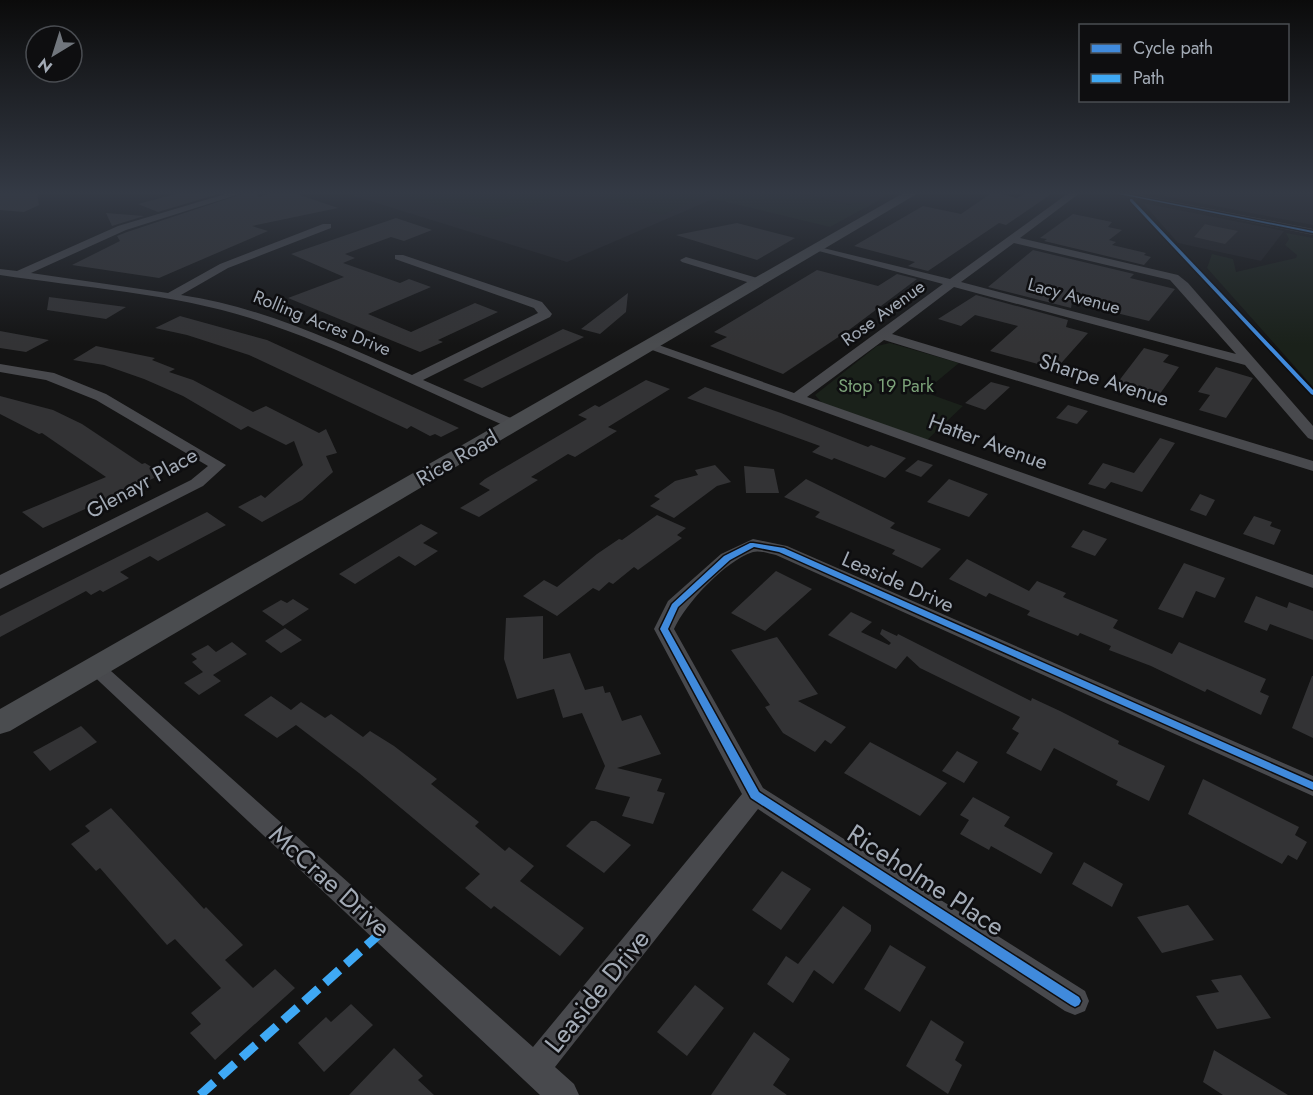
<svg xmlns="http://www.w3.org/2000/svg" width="1313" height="1095" font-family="Jost,sans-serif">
	<rect width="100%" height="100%" fill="#141414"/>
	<path fill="#1e1e20" d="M341 192H729L567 262Z
		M794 192H891L866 208Z
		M1143 192H1313V225Z
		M1143 203 1284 231 1261 261 1178 243Z"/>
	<path fill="#1a211a" d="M392 192H538L550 195 551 200 500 219H484Z
		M617 192H714L662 215 601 198Z
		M724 192H793L850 205 855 202 870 205 830 227 710 198Z
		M1286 233 1313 238V387L1207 268 1212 254 1233 259 1236 272 1296 258 1297 255 1285 245 1289 239Z
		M890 343 959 363 924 392 963 406 927 440 822 403 815 395 877 346Z"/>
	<path fill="#333335" d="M0 192H37L39 205 24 212 0 210Z
		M183 192H225L158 212 138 204Z
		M248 192H257L258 197 276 192H291L338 208 252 226 268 231 159 278 72 265 120 241 117 236 127 232Z
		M993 192 1017 198 1029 192H1054L1006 225 999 223 928 271 908 266 915 262 854 246 923 206 961 214Z
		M106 213 144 216 112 226Z
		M1073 214 1112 222 1108 227 1122 230 1109 240 1116 242 1112 245 1146 253 1144 255 1151 257 1144 265 1044 241 1047 239 1040 238Z
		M396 218 432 230 404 241 391 237 345 254 355 258 343 263 400 283 409 279 431 287 368 314 411 332 475 303 498 312 438 340 443 342 420 352 288 298 344 277 291 254Z
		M737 223 795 238 757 260 676 235Z
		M1205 224 1213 226 1238 231 1225 244 1194 237Z
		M1033 250 1134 274 1130 278 1175 289 1149 321 1072 302 1071 308 988 287Z
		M817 270 878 286 897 274 917 279 849 330 783 374 710 346 727 337 714 332Z
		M628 293 626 312 600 334 581 329Z
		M976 295 1068 320 1066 327 1088 333 1056 369 990 351 1018 326 975 315 961 326 938 319Z
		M49 297 103 304 126 307 106 319 47 310Z
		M180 316 267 340 459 428 441 437 435 434 430 436 411 426 407 429 379 416 249 355 187 335 155 328Z
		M563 329 584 337 482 388 463 380Z
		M0 331 49 340 26 352 0 348Z
		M96 346 155 358 152 360 175 369 169 372 193 380 253 412 266 406 319 433 326 429 337 453 326 456 333 472 302 500 262 522 238 507 261 495 265 498 303 465 294 441 286 445 248 426 241 430 183 396 144 379 104 365 73 360Z
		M1144 348 1169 355 1163 362 1179 367 1157 398 1139 393 1142 388 1118 382Z
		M1216 367 1253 378 1226 418 1199 410 1210 395 1198 392Z
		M646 380 670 389 608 427 617 431 575 457 568 454 531 477 538 480 479 517 460 508 490 490 479 484 485 479 587 419 578 415 595 405 599 407Z
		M991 382 1010 387 985 410 965 403Z
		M705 387 781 413 868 447 871 445 906 458 885 478 834 458 832 460 812 452 820 446 687 398Z
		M0 396 53 410 82 424 142 464 145 463 163 474 43 528 22 512 106 477 42 433 39 434 0 414Z
		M1068 405 1088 411 1077 424 1056 418Z
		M1160 438 1175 443 1142 492 1111 482 1105 489 1088 484 1103 463 1134 473Z
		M918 460 933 465 921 477 905 471Z
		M715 465 731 482 717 486 674 518 650 506 660 499 654 496 675 481 698 475 695 470Z
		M744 466 774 469 779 493H746Z
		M806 479 895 523 890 528 941 549 922 568 892 554 895 550 815 517 820 512 784 497Z
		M949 479 988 494 969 517 927 502Z
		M1200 494 1215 500 1206 516 1190 510Z
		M207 512 226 525 158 561 150 556 120 572 129 578 103 592 100 590 91 595 86 591 0 637V616Z
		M657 515 686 528 677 535 682 538 638 570 634 567 613 584 609 582 599 591 593 588 557 616 523 596 544 580 557 587 597 554 619 539 622 540Z
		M1254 516 1272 522 1270 526 1281 530 1274 545 1243 534Z
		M421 524 438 533 423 543 438 551 415 566 399 556 355 584 339 574Z
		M1083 530 1107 539 1095 556 1071 547Z
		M967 559 1029 591 1037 581 1066 593 1063 597 1118 620 1113 628 1172 654 1179 642 1266 679 1260 692 1269 696 1261 715 1207 689 1205 692 1151 666 1109 650 1111 646 1080 633 1078 636 1027 615 1030 611 989 593 986 597 949 579Z
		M1184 563 1225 578 1215 598 1196 591 1183 618 1158 609Z
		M776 571 812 589 765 631 731 613Z
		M1256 596 1287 608 1289 602 1313 611V640L1270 624 1267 631 1244 622Z
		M293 599 309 609 283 626 262 611 281 600 287 603Z
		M851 612 872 622 861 632 889 645 891 643 880 634 882 629 897 636 898 634 1031 701 1032 698 1060 711 1119 741 1118 744 1165 766 1149 801 1116 785 1118 781 1054 748 1041 771 1006 753 1019 733 1012 729 1020 717 920 668 907 656 896 669 828 635Z
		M543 616V659L570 653 585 690 603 686 605 693 610 692 622 721 641 715 661 754 617 768 662 779 657 791 665 793 653 824 622 816 630 797 595 789 605 766 582 713 563 718 554 689 517 699 504 659 506 618Z
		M285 628 302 640 281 653 265 641Z
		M777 637 818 694 798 701 846 727 831 744 825 740 815 752 783 733 765 707 770 705 731 650Z
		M232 642 247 654 213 675 221 681 199 695 184 683 203 672 192 662 197 659 191 654 208 645 216 652Z
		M1312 676H1313V738L1292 728Z
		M271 696 291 710 301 702 325 718 331 714 363 737 370 731 394 746 437 779 431 784 479 822 475 826 505 851 509 847 534 866 520 881 584 928 560 956 494 906 491 909 465 888 480 874 359 773 296 725 277 738 244 715Z
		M81 726 97 742 50 771 33 752Z
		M870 742 947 783 920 816 844 773Z
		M957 751 978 762 964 783 942 771Z
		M1203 779 1299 827 1295 835 1307 842 1297 860 1288 855 1282 864 1188 814Z
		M973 797 1010 817 1004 826 1053 853 1041 874 991 846 989 850 960 834 969 820 960 815Z
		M111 808 204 909 206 907 243 945 225 960 253 988 275 969 295 988 215 1060 190 1033 201 1024 191 1013 221 988 175 939 167 945 100 868 96 871 71 844 90 831 85 826Z
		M591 821H596L631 845 604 873 566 846Z
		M1084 862 1123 884 1112 907 1072 884Z
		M782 871 811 889 781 930 752 910Z
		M1188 905 1214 940 1162 953 1137 917Z
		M843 906 871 925V931L833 984 814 970 793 1003 767 984 786 956 798 964Z
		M890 945 926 967 900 1012 864 989Z
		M1241 975 1271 1018 1217 1029 1196 996 1219 992 1211 980Z
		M695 985 724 1008 687 1056 657 1032Z
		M351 1004 373 1025 324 1072 298 1043 326 1017 331 1022Z
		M931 1020 964 1042 955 1060 962 1065 948 1094 906 1066Z
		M754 1032 790 1059 773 1085 787 1095H711Z
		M394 1048 423 1076 418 1080 434 1095H349Z
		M1214 1050 1288 1095H1223L1203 1082Z"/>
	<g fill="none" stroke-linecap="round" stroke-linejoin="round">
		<path fill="#48494d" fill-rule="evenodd" d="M232 192H246L126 230 31 273 168 293 220 264 323 224H331V228L228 268 181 295C263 307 337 343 412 375L538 313 534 308 395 259V255H403L542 302 552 314 550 317 423 380 520 422 523 425 520 428H510C424 391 339 346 250 318 175 294 79 287 0 275V269L17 271 118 226Z
			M1070 192H1081L1020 238 1178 275 1188 283 1313 426V440L1308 438 1245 365 954 287 892 334 1313 461V471L884 340 807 397 1313 575V588L641 346 648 342 653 343 794 393 943 284 815 250V246L950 279ZM1014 243 1170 280 1236 354 961 282Z
			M1106 192H1124L1313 229V235Z
			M686 257 764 280 766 282 760 286 682 262 680 260Z
			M0 364 54 373 106 394 226 465 203 486 0 589V575L191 480 208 466 96 400 46 380 0 372Z
			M753 539 787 546 1313 776V796L776 555C770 554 760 550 753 552 725 561 686 603 674 629L763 788 1085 991 1089 1001 1085 1011 1075 1015 1065 1011 758 809 555 1067 574 1084 579 1095H540L85 668 88 663 95 661 102 663 533 1047 742 794 654 629 668 601 721 554Z"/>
		<path fill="#4a4c4f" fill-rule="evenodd" d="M905 192H920L10 731 0 734V709Z"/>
		<path stroke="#3fa9f5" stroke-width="9" stroke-dasharray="19 9" stroke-linecap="butt" d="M200 1095 384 930"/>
		<defs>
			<path id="cycleway" d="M1109 192H1115L1313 231V233Z
				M1130 199H1132L1313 390V395L1311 394 1130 201Z
				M750 543H753L784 548 1313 782V790L779 552 754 547 730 560 678 607 668 629 759 792 1079 997 1081 1001 1079 1005 1075 1007 1071 1005 751 798 660 629 672 604 724 556Z"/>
		</defs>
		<use href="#cycleway" stroke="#0e0e10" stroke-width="3"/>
		<use href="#cycleway" fill="#408adc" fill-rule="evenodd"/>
	</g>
	<linearGradient id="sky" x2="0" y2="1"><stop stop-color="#0b0b0b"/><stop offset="0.56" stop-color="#343a45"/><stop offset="1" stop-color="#343a45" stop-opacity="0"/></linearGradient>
	<rect width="1313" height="345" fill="url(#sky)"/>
	<g text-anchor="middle" stroke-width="5" stroke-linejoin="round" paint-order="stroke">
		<g font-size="18" fill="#a3abb6" stroke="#0e0e10">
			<text transform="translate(1074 296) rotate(15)" y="6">Lacy Avenue</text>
			<text transform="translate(883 313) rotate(-36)" y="6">Rose Avenue</text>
			<text transform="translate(322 323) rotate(22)" y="6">Rolling Acres Drive</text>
		</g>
		<g font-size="18" fill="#7ca279" stroke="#0e0e10">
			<text x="886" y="392">Stop 19 Park</text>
		</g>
		<g font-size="21" fill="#a3abb6" stroke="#0e0e10">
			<text transform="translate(1104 380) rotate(17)" y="7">Sharpe Avenue</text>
			<text transform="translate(988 442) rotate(20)" y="7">Hatter Avenue</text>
			<text transform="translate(457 458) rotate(-30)" y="7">Rice Road</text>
			<text transform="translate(142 483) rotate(-29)" y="7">Glenayr Place</text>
			<text transform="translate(898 582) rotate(24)" y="7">Leaside Drive</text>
		</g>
		<g font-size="26" fill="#a3abb6" stroke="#0e0e10">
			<text transform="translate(926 880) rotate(33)" y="9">Riceholme Place</text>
			<text transform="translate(330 881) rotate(42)" y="9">McCrae Drive</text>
			<text transform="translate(597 991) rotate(-51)" y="9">Leaside Drive</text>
		</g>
	</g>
	<rect x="1079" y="24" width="210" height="78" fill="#0e0e10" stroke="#4a4d52" stroke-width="1.5"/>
	<rect x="1091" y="44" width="30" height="9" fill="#408adc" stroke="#4a4d52" stroke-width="1.5"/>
	<text x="1133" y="54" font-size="18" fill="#a3abb6">Cycle path</text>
	<rect x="1091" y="74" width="30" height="9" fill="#3fa9f5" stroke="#4a4d52" stroke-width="1.5"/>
	<text x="1133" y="84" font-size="18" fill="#a3abb6">Path</text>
	<g transform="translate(54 54) rotate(218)"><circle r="28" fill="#0e0e10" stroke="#4a4d52" stroke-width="1.5"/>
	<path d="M0-4.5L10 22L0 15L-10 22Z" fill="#71767d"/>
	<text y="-9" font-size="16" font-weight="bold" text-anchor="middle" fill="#a3abb6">N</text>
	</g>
</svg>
